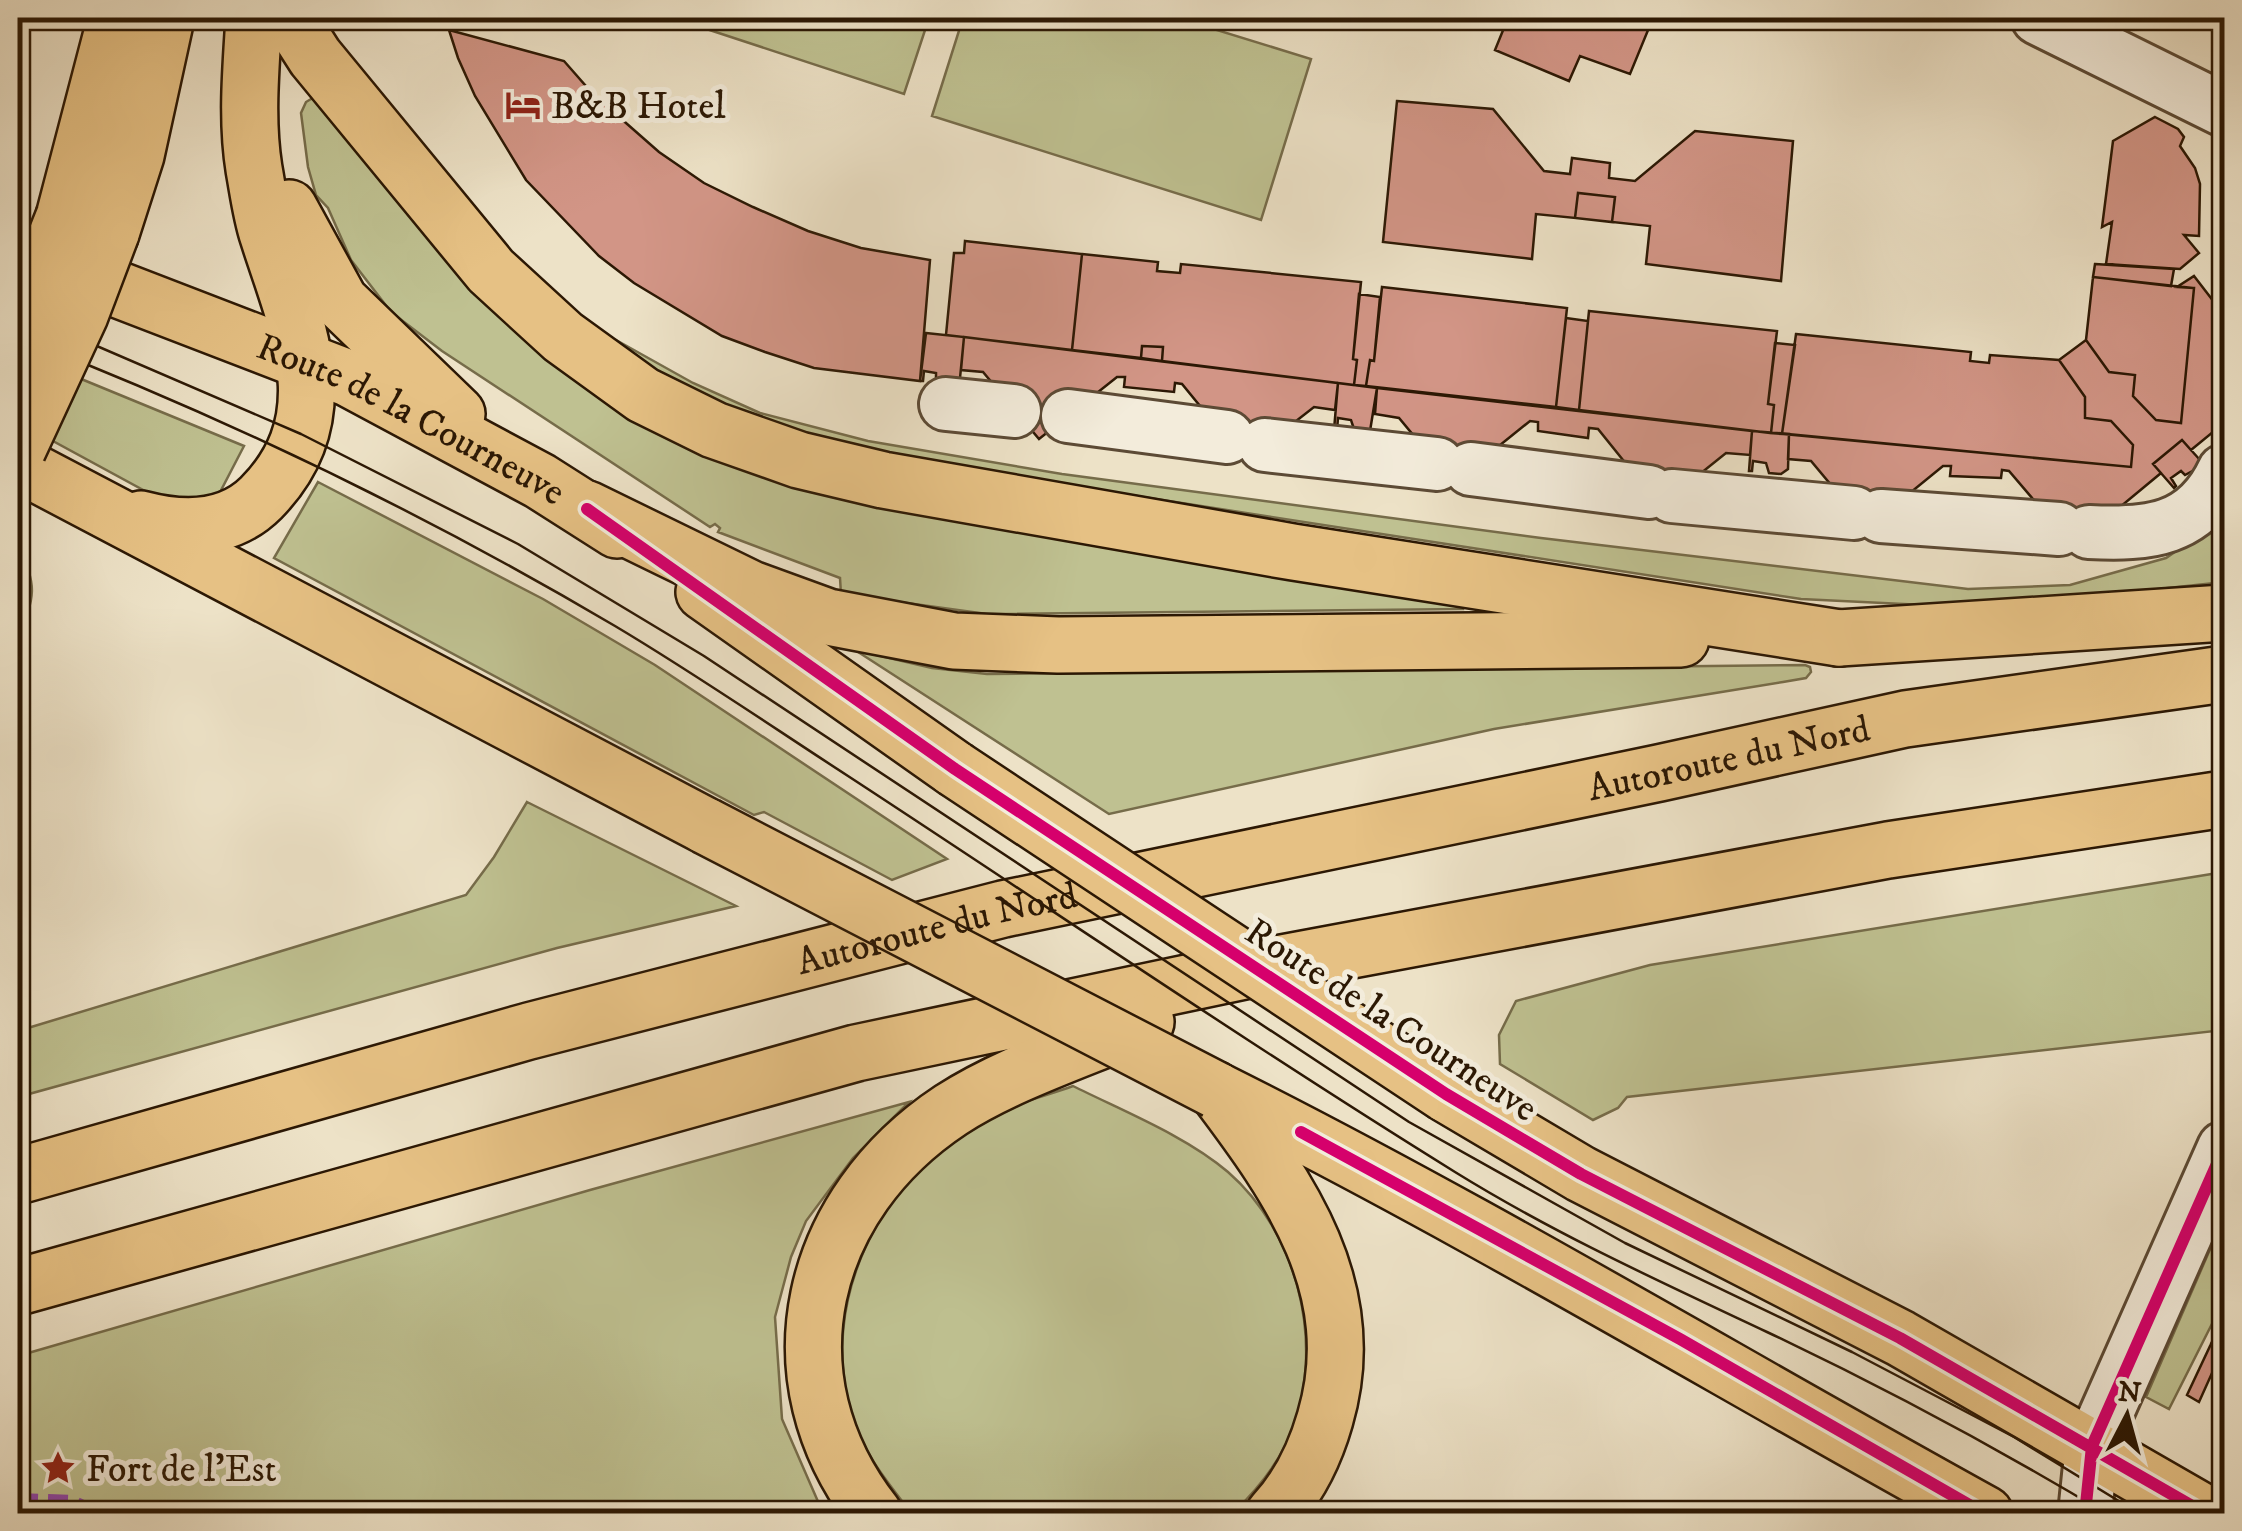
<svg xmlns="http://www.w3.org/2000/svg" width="2242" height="1531" font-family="'IM FELL DW Pica',serif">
	<rect width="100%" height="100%" fill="#ede2c7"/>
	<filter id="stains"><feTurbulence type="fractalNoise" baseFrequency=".002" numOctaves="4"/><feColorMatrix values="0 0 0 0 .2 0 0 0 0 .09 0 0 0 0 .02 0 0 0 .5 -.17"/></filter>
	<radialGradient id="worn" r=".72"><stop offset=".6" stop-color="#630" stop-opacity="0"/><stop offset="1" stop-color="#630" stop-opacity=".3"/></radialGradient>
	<path fill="#bfc191" stroke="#766c4a" stroke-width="2.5" d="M673 18H929L904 94Z
		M963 18H1178L1311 59 1261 220 932 116Z
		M321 93 660 434 755 474 822 493 1463 605V609L987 614 841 594 840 578 718 532 720 528 715 524 710 527 442 351 391 312 351 260 328 208 316 195 308 167 301 113 306 102Z
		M616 340 693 383 760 413 868 441 1062 474 1541 538 1968 589 2070 585 2166 558 2224 518V582L2065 599 1924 605 1801 599 956 468 803 439 690 396 610 350Z
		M18 353 244 446 218 496 205 503 158 498 18 422Z
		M318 482 543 599 655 665 947 859 892 880 764 812 754 815 274 558Z
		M18 547C38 584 35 599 18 635Z
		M855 650 932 668 987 674 1805 665 1810 667 1811 672 1806 678 1783 682 1494 729 1109 814Z
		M527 802 736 906 557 948 18 1097V1031L466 895 494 857Z
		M2224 872V1030L1627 1097 1618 1108 1593 1120 1500 1064 1499 1035 1516 1001 1650 965Z
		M1073 1086C1123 1111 1186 1136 1228 1172 1297 1232 1324 1340 1294 1426 1282 1459 1258 1489 1233 1513L912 1514C888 1483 863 1453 852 1416 817 1303 880 1178 980 1121 1007 1105 1043 1097 1073 1086Z
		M909 1102 853 1158 806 1221 791 1257 775 1317 782 1419 823 1513H18V1356L590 1190Z
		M2224 1217V1300L2169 1409 2146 1397Z"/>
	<path fill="#d29586" stroke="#2c1804" stroke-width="2.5" d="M1508 18H1653L1630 74 1580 56 1569 81 1495 50Z
		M1738 18H1769L1765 28Z
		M449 30 564 61 593 94 659 152 704 183 753 207 808 231 861 248 930 260 920 381 814 368 765 352 722 336 634 283 599 256 526 180 475 96 458 58Z
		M1397 101 1493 109 1544 171 1570 174 1572 158 1610 163 1609 178 1635 181 1695 131 1793 141 1781 281 1646 264 1650 226 1612 222 1615 197 1578 193 1575 218 1536 214 1532 259 1383 242Z
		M2155 117 2178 129 2184 137 2180 146 2195 168 2200 184 2199 236 2184 235 2199 253 2180 269 2106 264 2112 222 2102 227 2113 141Z
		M1578 193 1615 197 1612 222 1575 218Z
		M965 241 1082 254 1072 350 946 335 954 253H964Z
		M1082 254 1158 262 1157 271 1180 273 1181 264 1361 282 1353 359 1357 360 1354 385 1162 361 1163 347 1142 346 1141 358 1072 350Z
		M2095 264 2174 269 2171 286 2093 277Z
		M2194 276 2224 315V423L2191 450 2182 440 2153 464 2161 473 2073 546 2009 471 2002 470 2001 478 1950 476 1951 466H1943L1867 528 1811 461 1788 459 1789 434 2131 467 2133 445 2111 421 2085 418V397L2059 360 2086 340 2109 372 2135 375 2133 396 2156 420 2181 423 2194 288 2177 287Z
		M2093 277 2194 288 2181 423 2156 420 2133 396 2135 375 2109 372 2086 340Z
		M1382 287 1567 308 1556 407 1366 386 1370 360 1374 361Z
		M1359 294 1380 297 1374 361 1370 360 1366 386 1354 385 1357 360 1353 359Z
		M1589 311 1777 331 1768 404 1774 405 1771 433 1579 410Z
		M1566 318 1588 321 1579 410 1556 407Z
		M926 333 964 337 960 378 953 385 942 384 936 378V373L924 371 923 381H920Z
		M1796 334 1971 352 1970 361 1989 363 1990 355 2059 360 2085 397V418L2111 421 2133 445 2131 467 1782 434Z
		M964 337 1338 383 1335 410 1314 407 1245 461 1182 384 1175 383 1174 392 1124 387 1125 377H1117L1039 439 983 372 961 370Z
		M1775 343 1795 345 1782 434 1771 433 1774 405 1768 404Z
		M1142 346 1163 347 1162 361 1141 358Z
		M1338 383 1377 388 1370 431 1354 429 1351 420 1338 418 1337 430H1334Z
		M1377 388 1752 431 1750 455 1726 453 1660 506 1598 429 1589 428 1588 438 1538 431V422L1530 421 1453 483 1399 418 1375 414Z
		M1752 431 1789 434 1788 469 1781 474 1769 473 1766 463 1753 461 1752 471H1749Z
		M2182 440 2200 460 2198 468 2185 475 2181 471 2171 478 2176 486 2174 488 2153 464Z
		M2224 1317V1350L2211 1344Z
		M2211 1344 2224 1350V1366L2217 1362 2199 1402 2187 1395Z"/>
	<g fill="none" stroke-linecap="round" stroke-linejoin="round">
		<defs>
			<path id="minor" d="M2038 18 2224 110
				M946 404 1014 411
				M1068 416 1227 437
				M1265 445 1437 464
				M1471 469 1649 492
				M1672 496 1854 513
				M1881 516 2059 529
				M2089 532C2148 535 2196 531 2224 471
				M2085 1514 2092 1446 2224 1148"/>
			<g id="major">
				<path d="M290 18 315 57 491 271 563 337 643 395 714 430 799 460 883 480 1293 552 1839 638"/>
				<path d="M289 208 340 301 457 414"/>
				<path id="s1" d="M18 251 348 378 540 481 617 530"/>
				<path d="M18 464 706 826"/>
				<path d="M587 509 751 589 828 617 954 641 1058 645 1681 639"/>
				<path d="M141 519C183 530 228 531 261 498 341 417 297 327 268 236 261 215 258 191 254 169 246 119 251 68 254 18"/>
				<path d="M704 592 955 769"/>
				<path d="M1216 1090C1478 1221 1729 1373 1985 1514"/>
				<path d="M1446 1094 1581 1174 1900 1338 2206 1514"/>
			</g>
			<g id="highway">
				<path d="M64 217 116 18"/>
				<path d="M111 233 136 155 166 18"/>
				<path d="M1839 638 2224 613"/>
				<path d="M1216 1090C1290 1188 1363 1290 1325 1419 1315 1454 1299 1487 1274 1514"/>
				<path id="s2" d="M18 1176 529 1031 1003 909 1659 773 1905 719 2224 674"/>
				<path d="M18 1287 856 1053 1282 963 1888 850 2224 799"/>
				<path d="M874 1514C766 1376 809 1204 951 1110 1008 1073 1084 1049 1146 1022"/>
			</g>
		</defs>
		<use href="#minor" stroke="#5c4a35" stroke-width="58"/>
		<use href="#major" stroke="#2c1804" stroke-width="60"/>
		<use href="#highway" stroke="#2c1804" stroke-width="60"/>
		<use href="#minor" stroke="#f3ecdb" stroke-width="52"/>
		<use href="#major" stroke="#e6c184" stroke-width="55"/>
		<use href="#highway" stroke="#e6c184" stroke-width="55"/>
		<path stroke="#2c1804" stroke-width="2.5" d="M18 312 301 434 518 544 704 656 1409 1122 1625 1243 1852 1352 2014 1437 2140 1514
			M18 337C224 417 424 513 615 626 694 673 771 726 848 776 1050 908 1250 1045 1455 1172 1555 1234 1661 1282 1767 1332 1883 1387 1997 1448 2107 1514"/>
		<defs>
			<path id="major-bridge" d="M955 769 1446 1094
				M706 826 1216 1090"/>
			<path id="highway-bridge" d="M18 332 64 217
				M18 449 80 315 111 233"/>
		</defs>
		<use href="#major-bridge" stroke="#2c1804" stroke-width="60" stroke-linecap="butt"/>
		<use href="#highway-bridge" stroke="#2c1804" stroke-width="60" stroke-linecap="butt"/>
		<use href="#major-bridge" stroke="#e6c184" stroke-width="55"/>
		<use href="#highway-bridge" stroke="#e6c184" stroke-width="55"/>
		<path stroke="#8e44ad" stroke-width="10" stroke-dasharray="20 10" stroke-linecap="butt" d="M18 1498 73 1500 102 1514"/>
		<defs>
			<path id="cycleway" d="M587 509 955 769 1446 1094 1581 1174 1900 1338 2206 1514
				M1301 1132 1680 1339 1985 1514
				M2085 1514 2092 1446 2224 1148"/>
		</defs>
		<use href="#cycleway" stroke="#f3ecdb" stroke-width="19"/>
		<use href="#cycleway" stroke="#d6006c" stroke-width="12"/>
	</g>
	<defs>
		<symbol id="hotel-bare" viewBox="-9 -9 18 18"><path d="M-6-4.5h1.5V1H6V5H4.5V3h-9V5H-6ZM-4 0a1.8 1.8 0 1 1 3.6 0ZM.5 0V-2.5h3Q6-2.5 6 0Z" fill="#8f2418" stroke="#f3ecdb" stroke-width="2.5" paint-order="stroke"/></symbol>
		<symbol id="sight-bare" viewBox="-9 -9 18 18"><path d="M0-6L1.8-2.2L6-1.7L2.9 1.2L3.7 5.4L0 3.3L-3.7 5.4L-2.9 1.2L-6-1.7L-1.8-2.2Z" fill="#8f2418" stroke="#f3ecdb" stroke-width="2.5" paint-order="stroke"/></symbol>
	</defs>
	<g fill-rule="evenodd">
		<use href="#hotel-bare" x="498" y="80" width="50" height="50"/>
		<use href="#sight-bare" x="33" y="1443" width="50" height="50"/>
	</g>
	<g text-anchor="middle" stroke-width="10" stroke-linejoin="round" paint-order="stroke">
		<g font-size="38" fill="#2c1804" stroke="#f3ecdb" text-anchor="start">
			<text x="551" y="118">B&amp;B Hotel</text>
			<text x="86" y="1481">Fort de l'Est</text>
		</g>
		<g font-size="38" fill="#2c1804" stroke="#f3ecdb">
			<text dy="13" stroke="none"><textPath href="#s1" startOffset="428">Route de la Courneuve</textPath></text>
			<text dy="13" stroke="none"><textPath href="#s2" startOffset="1762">Autoroute du Nord</textPath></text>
			<text dy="13" stroke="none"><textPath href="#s2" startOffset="952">Autoroute du Nord</textPath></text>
			<text transform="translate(1392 1019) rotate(33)" y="13">Route de la Courneuve</text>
		</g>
	</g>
	<rect width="2242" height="1531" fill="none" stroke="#ede2c7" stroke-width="60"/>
	<rect x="20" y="20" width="2202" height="1491" fill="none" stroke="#2c1804" stroke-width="5"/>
	<rect x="30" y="30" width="2182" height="1471" fill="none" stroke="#2c1804" stroke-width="2.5"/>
	<g transform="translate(2127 1416) rotate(6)" stroke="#f3ecdb" stroke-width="8" paint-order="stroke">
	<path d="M0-8L18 38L0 25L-18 38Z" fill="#2c1804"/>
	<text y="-15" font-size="28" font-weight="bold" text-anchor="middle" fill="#2c1804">N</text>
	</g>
	<rect width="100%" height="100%" filter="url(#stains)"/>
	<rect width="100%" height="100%" fill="url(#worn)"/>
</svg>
